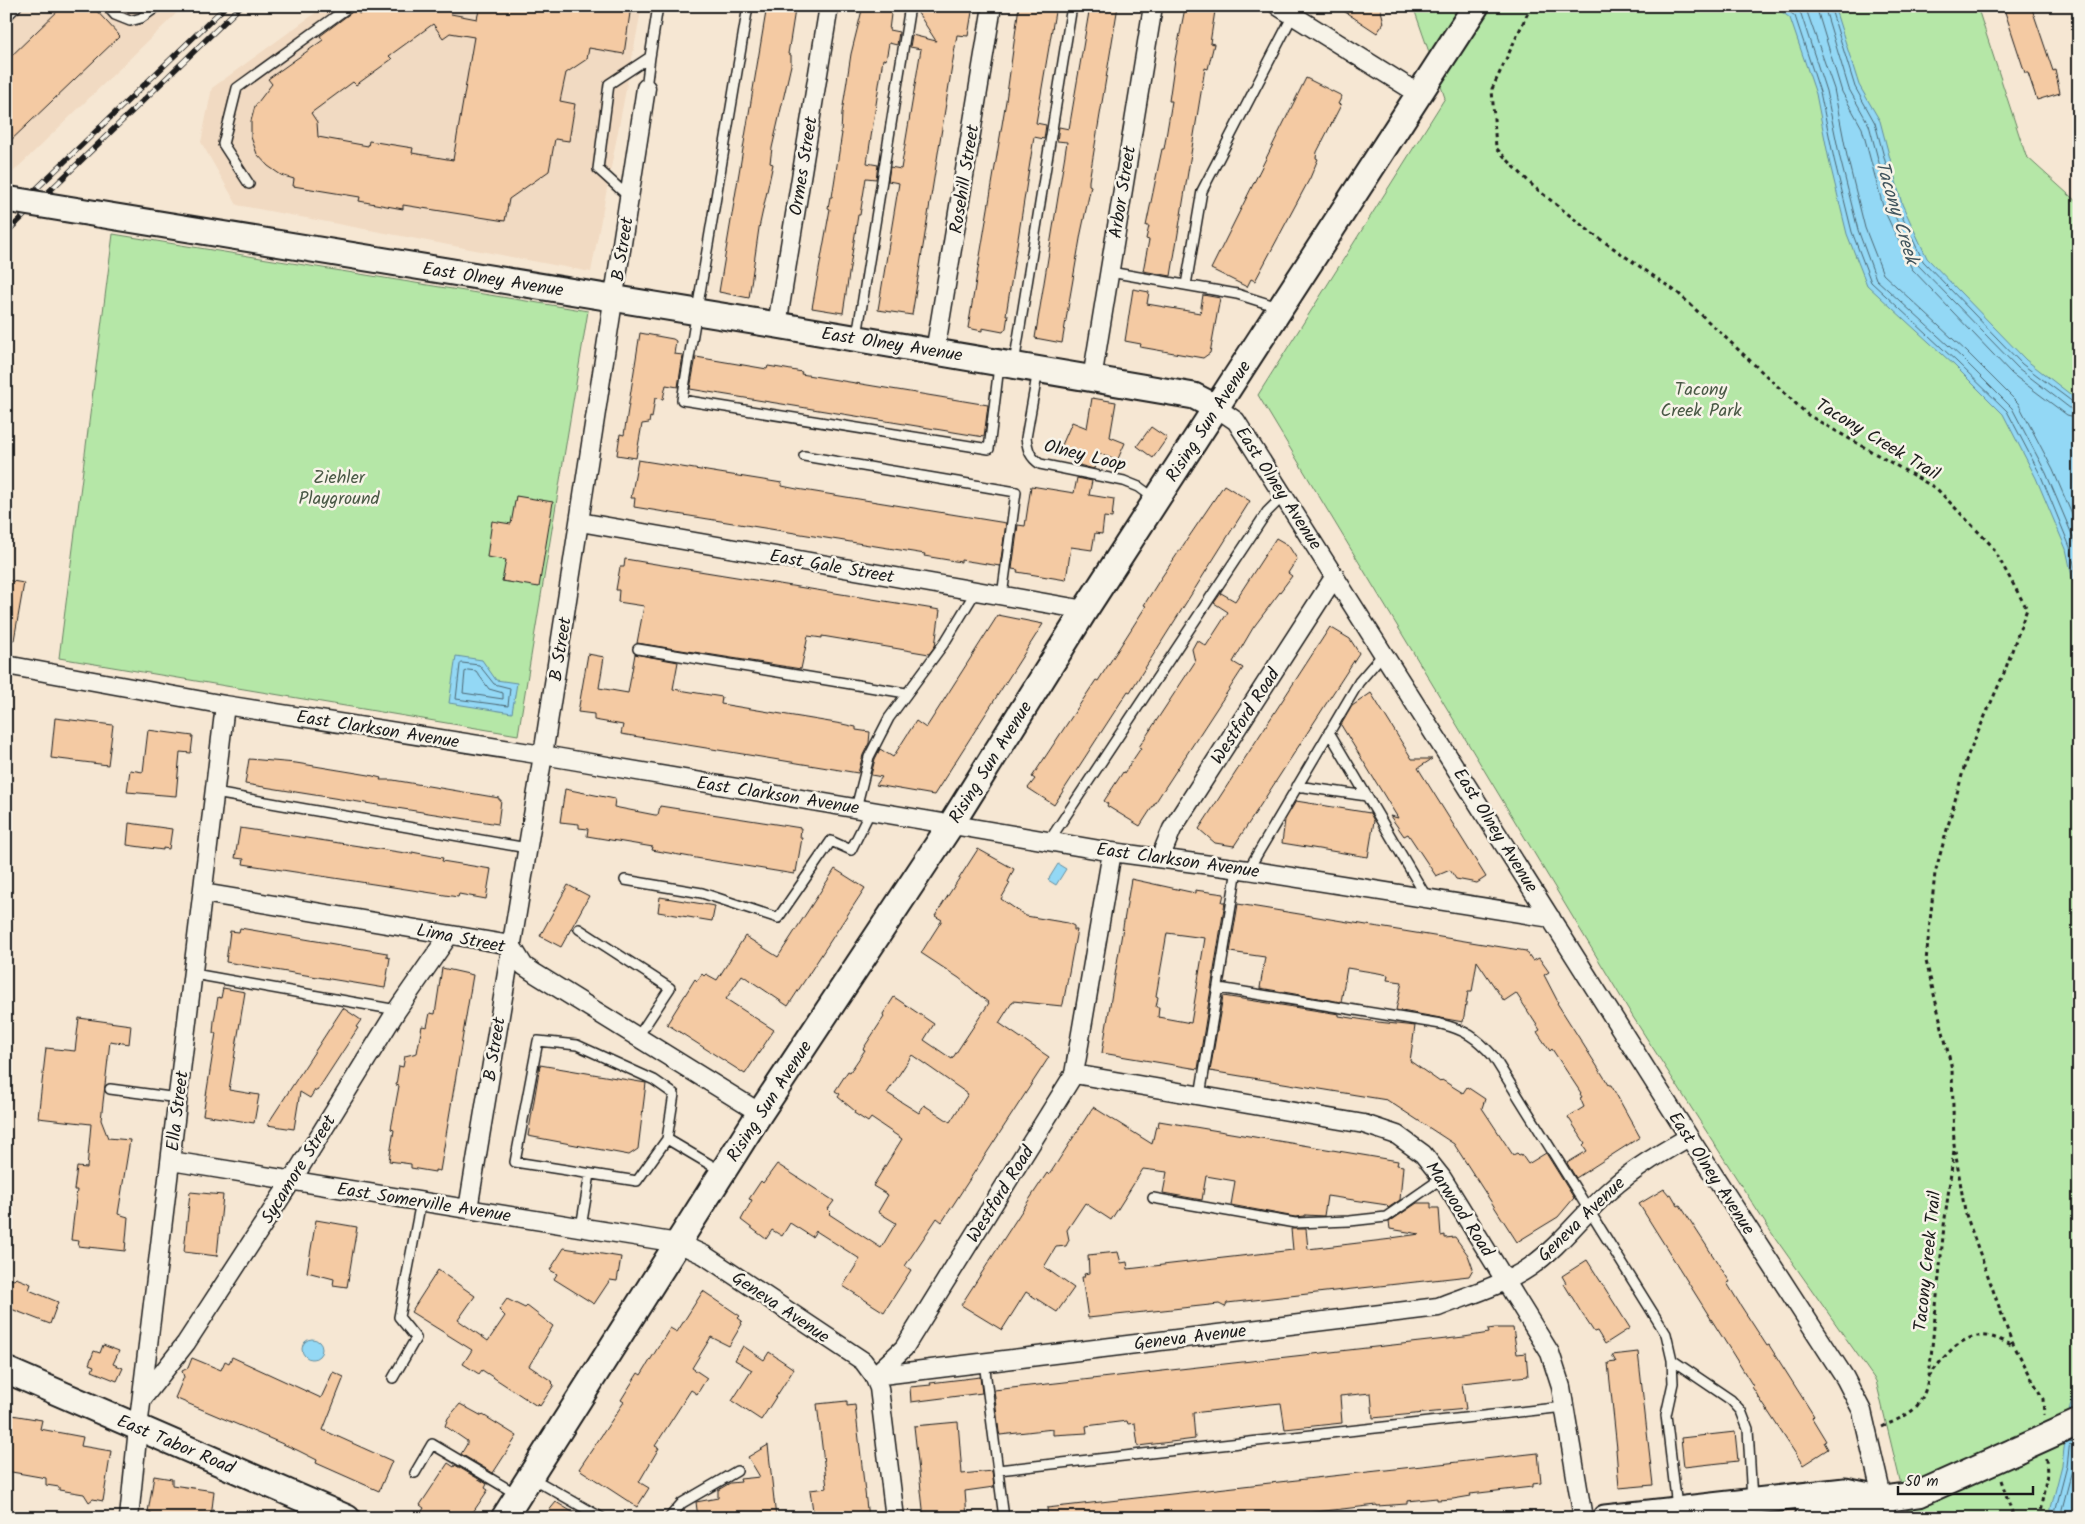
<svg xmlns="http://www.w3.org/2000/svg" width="2085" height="1524" font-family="Kalam,sans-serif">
	<rect width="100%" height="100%" fill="#f6e7d3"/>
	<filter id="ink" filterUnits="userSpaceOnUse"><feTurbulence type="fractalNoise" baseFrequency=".02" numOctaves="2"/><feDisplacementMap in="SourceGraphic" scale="10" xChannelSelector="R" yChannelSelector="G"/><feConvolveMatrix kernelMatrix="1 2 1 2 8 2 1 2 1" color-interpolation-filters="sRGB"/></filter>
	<g filter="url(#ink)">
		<path fill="#f1dac2" d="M6 6H184L13 172 6 171Z
			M325 6H642L591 272 237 205 201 142 212 88Z"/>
		<path fill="#b5e7a7" stroke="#688262" d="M1413 6H1977L2026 156 2079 204V1518H1909L1876 1381 1771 1232 1633 1017 1258 395 1445 98Z
			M113 234 588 311 518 735 59 658Z
			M6 1044 12 1045 6 1108Z"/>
		<path fill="#93d8f5" stroke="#638d9e" d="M1774 6H1834L1859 85 1880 121 1902 204 1927 258 2026 360 2079 401V608L2066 549 2036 478 2003 414 1954 365 1867 285 1847 234 1829 160 1816 94 1790 18Z
			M456 656 482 660 496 680 517 683 512 713 449 703Z
			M1058 864 1066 869 1056 885 1048 880Z
			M302 1349a10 10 0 1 1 20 0a10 10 0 1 1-20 0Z
			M2079 1369V1518H2051V1508L2062 1465 2068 1416Z"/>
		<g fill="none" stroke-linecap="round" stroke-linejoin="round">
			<path stroke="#4c6773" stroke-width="1" d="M1782 6 1795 16 1820 92 1834 159 1852 232 1871 282 1957 362 2007 411 2041 476 2070 547 2079 585
				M1793 6 1801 14 1826 91 1840 158 1858 230 1876 279 1961 357 2012 408 2046 473 2076 544 2079 555
				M1805 6 1834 89 1847 156 1865 228 1883 274 1967 352 2018 403 2053 470 2079 531
				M1816 6 1842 92 1862 128 1884 210 1912 269 2012 374 2067 415 2079 418
				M1824 6 1849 89 1869 125 1891 208 1918 265 2018 368 2071 409 2079 410
				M1830 6 1855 87 1875 123 1897 206 1923 261 2022 364 2074 403 2079 404
				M462 663 479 665 494 684 510 688 508 706 456 699 460 665Z
				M468 670 476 671 489 689 503 693V699L463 693 465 672Z
				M2055 1518 2056 1508 2067 1466 2070 1441
				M2062 1518V1509L2073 1467 2077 1438"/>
		</g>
		<path fill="#f4caa3" stroke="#1c1c1c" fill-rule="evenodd" d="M63 6H92L120 36 6 145V61Z
			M369 6H445L451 14 477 19 480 6H631L624 54 589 48 587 59 566 73 560 101 575 104 569 141 555 139 549 171 509 199 505 221 403 205V209L359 201 360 197 293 186 294 179 281 175 268 166 257 154 251 137V121L255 106 272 84 268 79 323 40 320 36 356 9 359 14ZM433 24 443 38 450 33 474 37 453 160 412 153 413 148 369 141 368 146 318 137 317 122 311 113 353 82 356 85 392 59 389 56Z
			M767 6H795V10L788 54 791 55V65L772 148 770 163 773 164 759 228 749 298 719 292Z
			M863 6H892L889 30 899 32 897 45 889 43 886 60 883 59 867 163 878 165 876 179 866 178 860 215H858L843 313 812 308 830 209 828 208 830 197H832L842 133H841L842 113 851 54Z
			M916 6H973L968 36 957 35 912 315 878 310 899 183 888 181 890 167 901 169 921 49 910 47 912 35 936 41 916 10Z
			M1019 6H1056L1036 123 1046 125 1044 139 1034 137 1006 315H1008L1006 328 1003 332 982 328V331L968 328 1006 101Z
			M1090 6H1118L1089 181V185L1091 186 1081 233 1062 343 1035 338 1067 142 1057 141 1059 127 1069 129Z
			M1336 6H1380L1384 23 1377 33Z
			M2003 6H2031L2053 71 2055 70 2060 93 2037 100 2028 73H2025Z
			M1187 7 1215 11 1210 43 1214 44 1208 69 1205 68 1171 276 1143 271 1149 240 1146 239 1149 226H1146L1162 149H1164L1172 101H1169L1175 59 1185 8Z
			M1306 78 1342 96 1338 104 1341 105 1317 152 1316 158 1318 159 1310 178 1255 281 1251 279 1247 287 1211 269Z
			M1133 289 1149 292 1147 304 1200 313 1203 295 1220 298 1210 353 1203 358 1140 347 1141 344 1125 341Z
			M640 333 673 339 676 341 674 354 683 355 678 387 666 385 663 399 655 398 652 418 650 417 649 423 642 424 636 458 617 455 620 434 624 435Z
			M696 357 767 369 768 366 780 368 802 372 801 374 988 405 984 437 690 389Z
			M1092 398 1116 402 1110 437 1125 443 1117 461 1097 452 1094 469 1079 465 1080 455 1059 452 1072 422 1087 428Z
			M1151 427 1167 438 1153 458 1137 446Z
			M638 460 782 483V486L797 489 1006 523 1000 566 961 560V562L924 556 925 554 634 507 635 498H631Z
			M1077 478 1092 481 1089 495 1114 499 1112 518 1104 517 1102 534 1095 533 1092 550 1071 547 1066 580 1017 572 1018 570 1012 569 1018 525 1025 526 1031 486 1074 493Z
			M1224 485 1250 501 1130 692 1128 691 1054 805 1028 788 1035 779 1032 777 1096 680 1098 681 1146 606 1144 605 1159 581Z
			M516 496 553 502 539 587 502 581 506 560 487 557 492 521 511 524Z
			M1276 538 1288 545 1297 559 1288 573 1292 576 1253 628 1233 662 1243 668 1140 826 1107 806 1108 804 1104 801 1123 772 1124 773 1141 748 1139 747 1195 662 1192 649 1197 640 1206 646 1228 612 1214 603 1221 593 1235 601Z
			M625 559 940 610 935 646 929 654 822 636V638L808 636 801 669 637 643 644 606 618 602 619 590H616L620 567H624Z
			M6 580 24 583 14 640H6Z
			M998 615 1043 624 934 795 876 785 882 777 871 775 875 759 880 749 893 757 916 721 926 728Z
			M1330 627 1350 639 1359 653 1234 846 1215 843 1199 829Z
			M588 654 604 657 599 688 628 693 635 654 678 662 673 689 722 697 721 704 842 724 856 727V730L870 732 869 743 863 755 858 773 621 734 623 725 594 720V714L578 712Z
			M1371 693 1412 759H1432L1418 768 1486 877 1477 883 1456 879 1450 870 1436 876 1408 834 1404 836 1390 816 1398 818 1341 725 1352 706Z
			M55 718 113 725 108 765 51 758Z
			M148 730 193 736 191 753 180 752 176 796 127 792 130 770 143 772Z
			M249 759 296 763 369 775 381 778 380 780H393L499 798V800H501L498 824 245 784Z
			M565 789 615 799 614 807 655 815H658L660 806 801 828 800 838H802L796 872 794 871V874L696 858 652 850 653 847 587 836 588 829 579 828V824L560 822Z
			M1296 801 1370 813 1374 821 1368 857 1282 843 1285 820Z
			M129 823 172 829 169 849 163 848V850L127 845Z
			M240 828 412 854V852L443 858 442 861 491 869 486 899 459 894 458 897 243 864 244 859 235 858Z
			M978 849 1014 869 1008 882 1010 883 1001 899 1026 916 1068 923 1074 926V930H1077L1063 1004 1062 1006 1013 1001 999 1023 1049 1057 942 1222 937 1218 905 1266 911 1270 884 1312 843 1286 860 1259 816 1231 812 1237 790 1223 782 1236 772 1230 766 1239 741 1220 752 1200 749 1199 761 1181 763 1183 777 1164 834 1201 828 1209 831 1212 829 1214 881 1248 896 1223 878 1212 888 1195 873 1186 902 1139 871 1118 868 1122 854 1113 855 1111 838 1097 840 1094 835 1091 848 1071 850 1072 865 1050 863 1049 884 1017 883 1014 894 997 934 1024 924 1040 952 1059 989 1003 959 978 921 953 942 920 935 916ZM912 1055 968 1094 950 1122 924 1105 919 1113 887 1093Z
			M835 869 865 888 788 1006 742 975 726 999 774 1030 745 1074 667 1024 695 979 697 981 702 974 704 976 706 974 717 980 745 936 778 957Z
			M1131 879 1195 893V890L1224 894 1222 902H1225L1198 1069 1102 1053ZM1167 933 1205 938 1191 1023 1158 1017 1159 1007H1156L1158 997 1156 996Z
			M568 885 589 896 561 947 540 936Z
			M660 897 715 906 712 921 658 912Z
			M1238 904 1526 951 1533 961 1539 958 1549 972 1544 975 1558 1002 1557 1003 1609 1085H1611L1640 1137 1576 1178 1567 1163 1587 1151 1583 1145 1585 1143 1568 1117 1584 1107 1580 1098 1582 1097 1580 1094 1581 1093 1552 1049 1550 1051 1537 1032 1540 1030 1516 993 1504 1001 1477 961 1472 992H1468L1463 1022 1396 1010 1402 982 1387 980 1388 975 1378 973 1347 968 1341 1002 1260 988 1265 957 1230 952Z
			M240 928 387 953V957L390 958 385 988 226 962 230 931 239 932Z
			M442 968 473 975 440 1171 435 1170V1172L411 1168V1164L389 1161 394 1130 391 1129 399 1086 396 1085 399 1066 403 1067 405 1056 417 1053 422 1026 427 1027 430 1013 435 1014Z
			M223 988 245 992 229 1090 259 1095 254 1123 203 1115 216 1033H213L214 1021 218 997 221 998Z
			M1223 996 1339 1014V1016L1378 1022 1415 1026 1410 1061 1440 1082 1442 1080 1463 1093 1467 1087 1485 1099 1482 1108 1513 1155 1517 1153 1519 1155 1521 1154 1528 1164 1546 1153 1574 1198 1558 1217 1517 1242 1454 1144 1387 1100 1210 1071Z
			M343 1008 361 1020 356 1027 358 1028 317 1091 315 1090 310 1098 300 1092 294 1129 267 1125Z
			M79 1018 131 1025 129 1044 110 1041 101 1120 108 1138 130 1140 118 1214 128 1217 125 1251 78 1246 79 1241 71 1240 77 1190H74L77 1167 87 1168 91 1124 38 1118 46 1048 75 1051Z
			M540 1065 646 1083 638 1149 629 1155 528 1136Z
			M1093 1107 1152 1144 1155 1130 1156 1127H1158L1159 1121 1398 1161 1397 1165 1403 1166 1400 1200 1388 1208 1387 1205 1327 1196 1324 1216 1305 1215V1216L1295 1217 1231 1205 1235 1181 1206 1176 1202 1200 1163 1193 1167 1172 1143 1169 1111 1220 1085 1203 1067 1230 1069 1240 1066 1246 1056 1247 1044 1267 1074 1288 1057 1312 1026 1292 1002 1330 961 1305 1027 1203 1047 1173 1049 1175Z
			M1664 1189 1669 1195 1671 1194 1678 1206 1680 1205 1730 1282 1727 1283 1741 1306 1767 1346 1769 1345 1814 1416 1812 1418 1826 1441 1824 1442 1828 1449 1803 1465 1752 1387 1753 1386 1639 1204Z
			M190 1192 223 1195 217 1256 184 1252Z
			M1417 1203H1431V1208H1439L1441 1236 1445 1235V1238L1455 1237 1468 1255 1473 1269 1469 1276 1227 1303 1225 1307 1219 1304 1210 1305 1088 1318 1082 1277H1085L1084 1274 1089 1273 1088 1255 1118 1252 1121 1263 1127 1262 1128 1269 1293 1250 1291 1229H1306L1308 1249 1392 1239 1391 1238 1420 1234 1390 1229 1389 1222Z
			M316 1220 357 1227 347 1287 333 1285 334 1279 307 1272Z
			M564 1248 621 1257 617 1281 610 1280 594 1304 554 1279 557 1274 550 1270Z
			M1587 1260 1630 1328 1605 1344 1597 1331 1594 1332 1581 1312 1564 1284 1566 1283 1562 1276Z
			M438 1270 475 1296 458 1320 488 1341 505 1316 499 1310 507 1299 525 1308 527 1306 553 1326 529 1366 553 1382 552 1383 554 1385 540 1406 538 1404 537 1406 482 1370 479 1374 463 1364 472 1350 411 1312Z
			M16 1278 31 1284 29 1290 58 1302 50 1324 6 1307V1293L11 1279 14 1280Z
			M703 1291 740 1316 738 1318 742 1321 741 1323 742 1324 729 1346 711 1337 692 1368 707 1378 697 1394 691 1390 655 1446 659 1448 639 1482 649 1488 637 1507 579 1469 624 1402 621 1400 638 1373 641 1375 670 1328 677 1332Z
			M1495 1328H1513L1517 1354 1526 1353 1528 1376 1462 1383 1466 1409 1373 1418 1371 1393 1340 1396 1342 1423 1285 1429 1281 1403 1261 1405 1193 1413 1195 1439 1138 1446 1135 1423 1128 1424 1127 1421 1086 1426 1087 1433 1053 1435V1429L1000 1435 999 1432 994 1390 1464 1337 1489 1333 1488 1329Z
			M103 1345 119 1351 113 1364 123 1368 117 1381 92 1371 94 1366 89 1364 94 1351 100 1353Z
			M743 1346 764 1360 769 1352 794 1369 761 1420 732 1401 752 1370 735 1360Z
			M1638 1352 1653 1485 1619 1488 1616 1449H1617L1608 1363 1616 1362 1612 1355Z
			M232 1357 321 1398 333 1372 344 1377 323 1430 392 1461 379 1491 316 1463 317 1460 297 1450 175 1398 184 1377 182 1371 188 1368 192 1358 221 1370 225 1361 229 1363Z
			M980 1377 982 1393 911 1402 910 1387 931 1385 930 1383Z
			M847 1401V1406L855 1405 868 1518H814L810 1490 827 1488 817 1404Z
			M460 1404 482 1416 483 1415 517 1436 493 1473 461 1454 467 1444V1441L445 1426 448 1418Z
			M6 1414 42 1420 40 1429 83 1437 81 1446 111 1451 103 1501 93 1499 89 1502 84 1494 59 1490V1487L46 1485V1478L6 1471Z
			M958 1422 962 1474 992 1471 994 1487 965 1491 967 1518H924L914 1426Z
			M1735 1432 1738 1461 1684 1467 1681 1438Z
			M768 1445 776 1518H698L696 1502 718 1498V1490L730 1483 741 1482 740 1479 760 1477 748 1457Z
			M1538 1453 1541 1483 1532 1484V1487L1470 1494 1471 1496 1453 1499 1437 1500V1498L1407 1501V1504L1377 1506V1505L1281 1516 1280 1512 1251 1516 1252 1518H1048L1047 1508Z
			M448 1463 454 1467 455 1465 487 1484 485 1488 488 1490 469 1518H418L424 1508 420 1505Z
			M154 1476 172 1479V1485L214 1491 211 1518H151V1512H148Z
			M556 1502 582 1518H543Z"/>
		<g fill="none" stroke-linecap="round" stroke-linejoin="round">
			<defs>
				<path id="lane" d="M107 6 115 15 130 21 141 18 158 6
					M748 6 682 400 989 449 999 366
					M6 17 17 6
					M650 57 658 6
					M249 184 223 144 237 88 350 6
					M630 198 598 169 609 84 650 57 646 88
					M1110 272 1237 294 1278 307
					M1186 285 1202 191 1293 15
					M857 336 910 6
					M1014 364 1072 6
					M1038 370 1026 438C1028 451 1030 457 1040 464L1124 481 1139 487 1154 498
					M804 456 1016 492 1002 596
					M638 649 906 693
					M1329 732 1427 898
					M1297 786 1367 796
					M215 793 527 848
					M856 808 869 757 889 718 945 642 976 591
					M1049 841 1267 512 1284 495
					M1248 870 1359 682 1384 653
					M625 880 702 893 778 918 831 841 851 850 871 810
					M579 929 670 988 637 1038
					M194 974 397 1010
					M1219 988 1441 1024C1465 1030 1476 1037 1493 1056L1666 1334 1672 1360 1673 1383 1666 1415 1677 1507
					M538 1041 577 1045 654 1080 674 1094 667 1139 637 1181 515 1162Z
					M110 1089 178 1098
					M1200 1096 1237 869
					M667 1139 721 1171
					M1153 1198 1295 1223 1350 1221 1386 1217 1442 1178
					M581 1227 590 1174
					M1672 1360 1731 1400 1741 1411 1748 1429 1752 1501
					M984 1362 1004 1518
					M393 1378 416 1338 399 1317 421 1201
					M998 1470 1564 1407
					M415 1473 432 1444 518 1495
					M532 1478 602 1518
					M669 1518 682 1503 737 1471"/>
				<path id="street" d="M1278 6 1419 94
					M777 325 829 6
					M935 352 992 6
					M1092 379 1153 6
					M1217 408 1236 421 1689 1137 1845 1378 1862 1411 1887 1518
					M580 522 1085 610
					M6 665 225 705 543 755 1112 852 1248 870 1551 918
					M1160 858 1172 829 1335 576
					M203 893 511 945 524 966 536 974 760 1113
					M1074 1074 1364 1124 1397 1135 1423 1154 1442 1178 1550 1353 1561 1387 1583 1518
					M171 1161 678 1243 704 1255 863 1361 874 1376 879 1388 895 1518
					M468 1209 543 755 646 88
					M874 1376 1438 1307C1466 1296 1506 1284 1530 1267 1560 1246 1582 1215 1610 1190 1633 1169 1661 1153 1689 1137
					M874 1376 904 1348 1074 1074 1112 852
					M142 1399 186 1343 292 1180 397 1010 449 935
					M129 1518 138 1428 225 705"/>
				<path id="secondary" d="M98 214 777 325 1194 396 1217 408
					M6 1370 347 1518
					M504 1518 760 1113 952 823 1085 610 1476 6
					M1605 1518 1845 1491 1884 1499
					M1807 1518 1845 1514 1884 1499 1919 1494 2015 1451"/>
			</defs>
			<use href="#lane" stroke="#1c1c1c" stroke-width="12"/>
			<use href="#street" stroke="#1c1c1c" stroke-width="21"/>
			<use href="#secondary" stroke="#1c1c1c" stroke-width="29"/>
			<path stroke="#1c1c1c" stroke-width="3" stroke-dasharray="4 4" stroke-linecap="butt" d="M1531 6 1492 89 1496 148 1533 186 1593 234 1678 293 1808 415 1937 489 1992 546 2027 609 2004 673 1967 757 1935 873 1926 961 1952 1069 1954 1144 1965 1212 2011 1340 2043 1399 2044 1415
				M1929 1377C1943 1357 1964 1329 1992 1337 1999 1339 2007 1343 2014 1346
				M1882 1427C1911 1413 1921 1411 1929 1377L1944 1226 1954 1150
				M2001 1480 2014 1518
				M2039 1518 2047 1474 2046 1459"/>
			<use href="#lane" stroke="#f7f3e8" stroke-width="9"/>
			<use href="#street" stroke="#f7f3e8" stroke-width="18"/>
			<use href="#secondary" stroke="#f7f3e8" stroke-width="25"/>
			<defs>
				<path id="rail" d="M6 218 226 6
					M6 233 241 6"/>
			</defs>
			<use href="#rail" stroke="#1c1c1c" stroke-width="5.5"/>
			<use href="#rail" stroke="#f7f3e8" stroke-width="4" stroke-dasharray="11" stroke-linecap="butt"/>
			<defs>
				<path id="secondary-bridge" d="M6 199 98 214
					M2015 1451 2079 1422"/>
			</defs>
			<use href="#secondary-bridge" stroke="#1c1c1c" stroke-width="29" stroke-linecap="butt"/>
			<use href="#secondary-bridge" stroke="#f7f3e8" stroke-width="25"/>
		</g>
	</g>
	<g text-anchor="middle" stroke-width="5" stroke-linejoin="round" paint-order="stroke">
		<g font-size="18" fill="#1c1c1c" stroke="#f7f3e8">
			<text transform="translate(803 166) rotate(-81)" y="6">Ormes Street</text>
			<text transform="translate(964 179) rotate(-81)" y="6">Rosehill Street</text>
			<text transform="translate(1122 192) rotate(-81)" y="6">Arbor Street</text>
			<text transform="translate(622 249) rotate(-81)" y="6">B Street</text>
			<text transform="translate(493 279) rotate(9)" y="6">East Olney Avenue</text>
			<text transform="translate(892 344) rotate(9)" y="6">East Olney Avenue</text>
			<text transform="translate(1208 421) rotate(-57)" y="6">Rising Sun Avenue</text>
			<text transform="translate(1878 439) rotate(31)" y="6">Tacony Creek Trail</text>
			<text transform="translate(1085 455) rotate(14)" y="6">Olney Loop</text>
			<text transform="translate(1279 488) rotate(57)" y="6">East Olney Avenue</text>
			<text transform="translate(832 566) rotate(10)" y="6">East Gale Street</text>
			<text transform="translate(560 649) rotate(-81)" y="6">B Street</text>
			<text transform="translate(1245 716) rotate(-57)" y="6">Westford Road</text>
			<text transform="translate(378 729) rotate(9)" y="6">East Clarkson Avenue</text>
			<text transform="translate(990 762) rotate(-58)" y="6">Rising Sun Avenue</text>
			<text transform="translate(778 795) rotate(9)" y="6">East Clarkson Avenue</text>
			<text transform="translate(1496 830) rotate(58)" y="6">East Olney Avenue</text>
			<text transform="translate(1178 860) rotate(8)" y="6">East Clarkson Avenue</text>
			<text transform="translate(461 938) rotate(11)" y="6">Lima Street</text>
			<text transform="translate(494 1049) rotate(-81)" y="6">B Street</text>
			<text transform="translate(769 1101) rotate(-57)" y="6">Rising Sun Avenue</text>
			<text transform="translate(177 1111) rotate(-83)" y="6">Ella Street</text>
			<text transform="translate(298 1169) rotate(-58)" y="6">Sycamore Street</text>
			<text transform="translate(1712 1173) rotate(57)" y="6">East Olney Avenue</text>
			<text transform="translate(1000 1194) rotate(-58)" y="6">Westford Road</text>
			<text transform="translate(424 1202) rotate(9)" y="6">East Somerville Avenue</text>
			<text transform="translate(1460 1209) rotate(57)" y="6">Marwood Road</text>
			<text transform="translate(1581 1219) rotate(-44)" y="6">Geneva Avenue</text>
			<text transform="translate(1927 1261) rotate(-84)" y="6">Tacony Creek Trail</text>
			<text transform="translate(781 1307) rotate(34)" y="6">Geneva Avenue</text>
			<text transform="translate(1190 1337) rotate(-7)" y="6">Geneva Avenue</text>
			<text transform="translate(176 1444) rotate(23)" y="6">East Tabor Road</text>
		</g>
		<g font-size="18" fill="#4a5946" stroke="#f7f3e8">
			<text x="1701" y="395">Tacony<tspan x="1701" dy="21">Creek Park</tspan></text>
			<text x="339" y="483">Ziehler<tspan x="339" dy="21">Playground</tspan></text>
		</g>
		<g font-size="19" font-style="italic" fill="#40545d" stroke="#f7f3e8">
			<text transform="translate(1898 212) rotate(73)" y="7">Tacony Creek</text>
		</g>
	</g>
	<rect width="2085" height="1524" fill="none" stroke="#f7f3e8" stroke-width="25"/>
	<rect x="12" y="12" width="2060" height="1499" fill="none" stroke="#1c1c1c" stroke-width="2" filter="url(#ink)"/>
	<path d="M1898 1486v8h135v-8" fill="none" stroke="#1c1c1c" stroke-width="2.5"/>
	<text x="1905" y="1486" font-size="15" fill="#1c1c1c" stroke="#f7f3e8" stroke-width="4" paint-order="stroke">50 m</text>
</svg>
